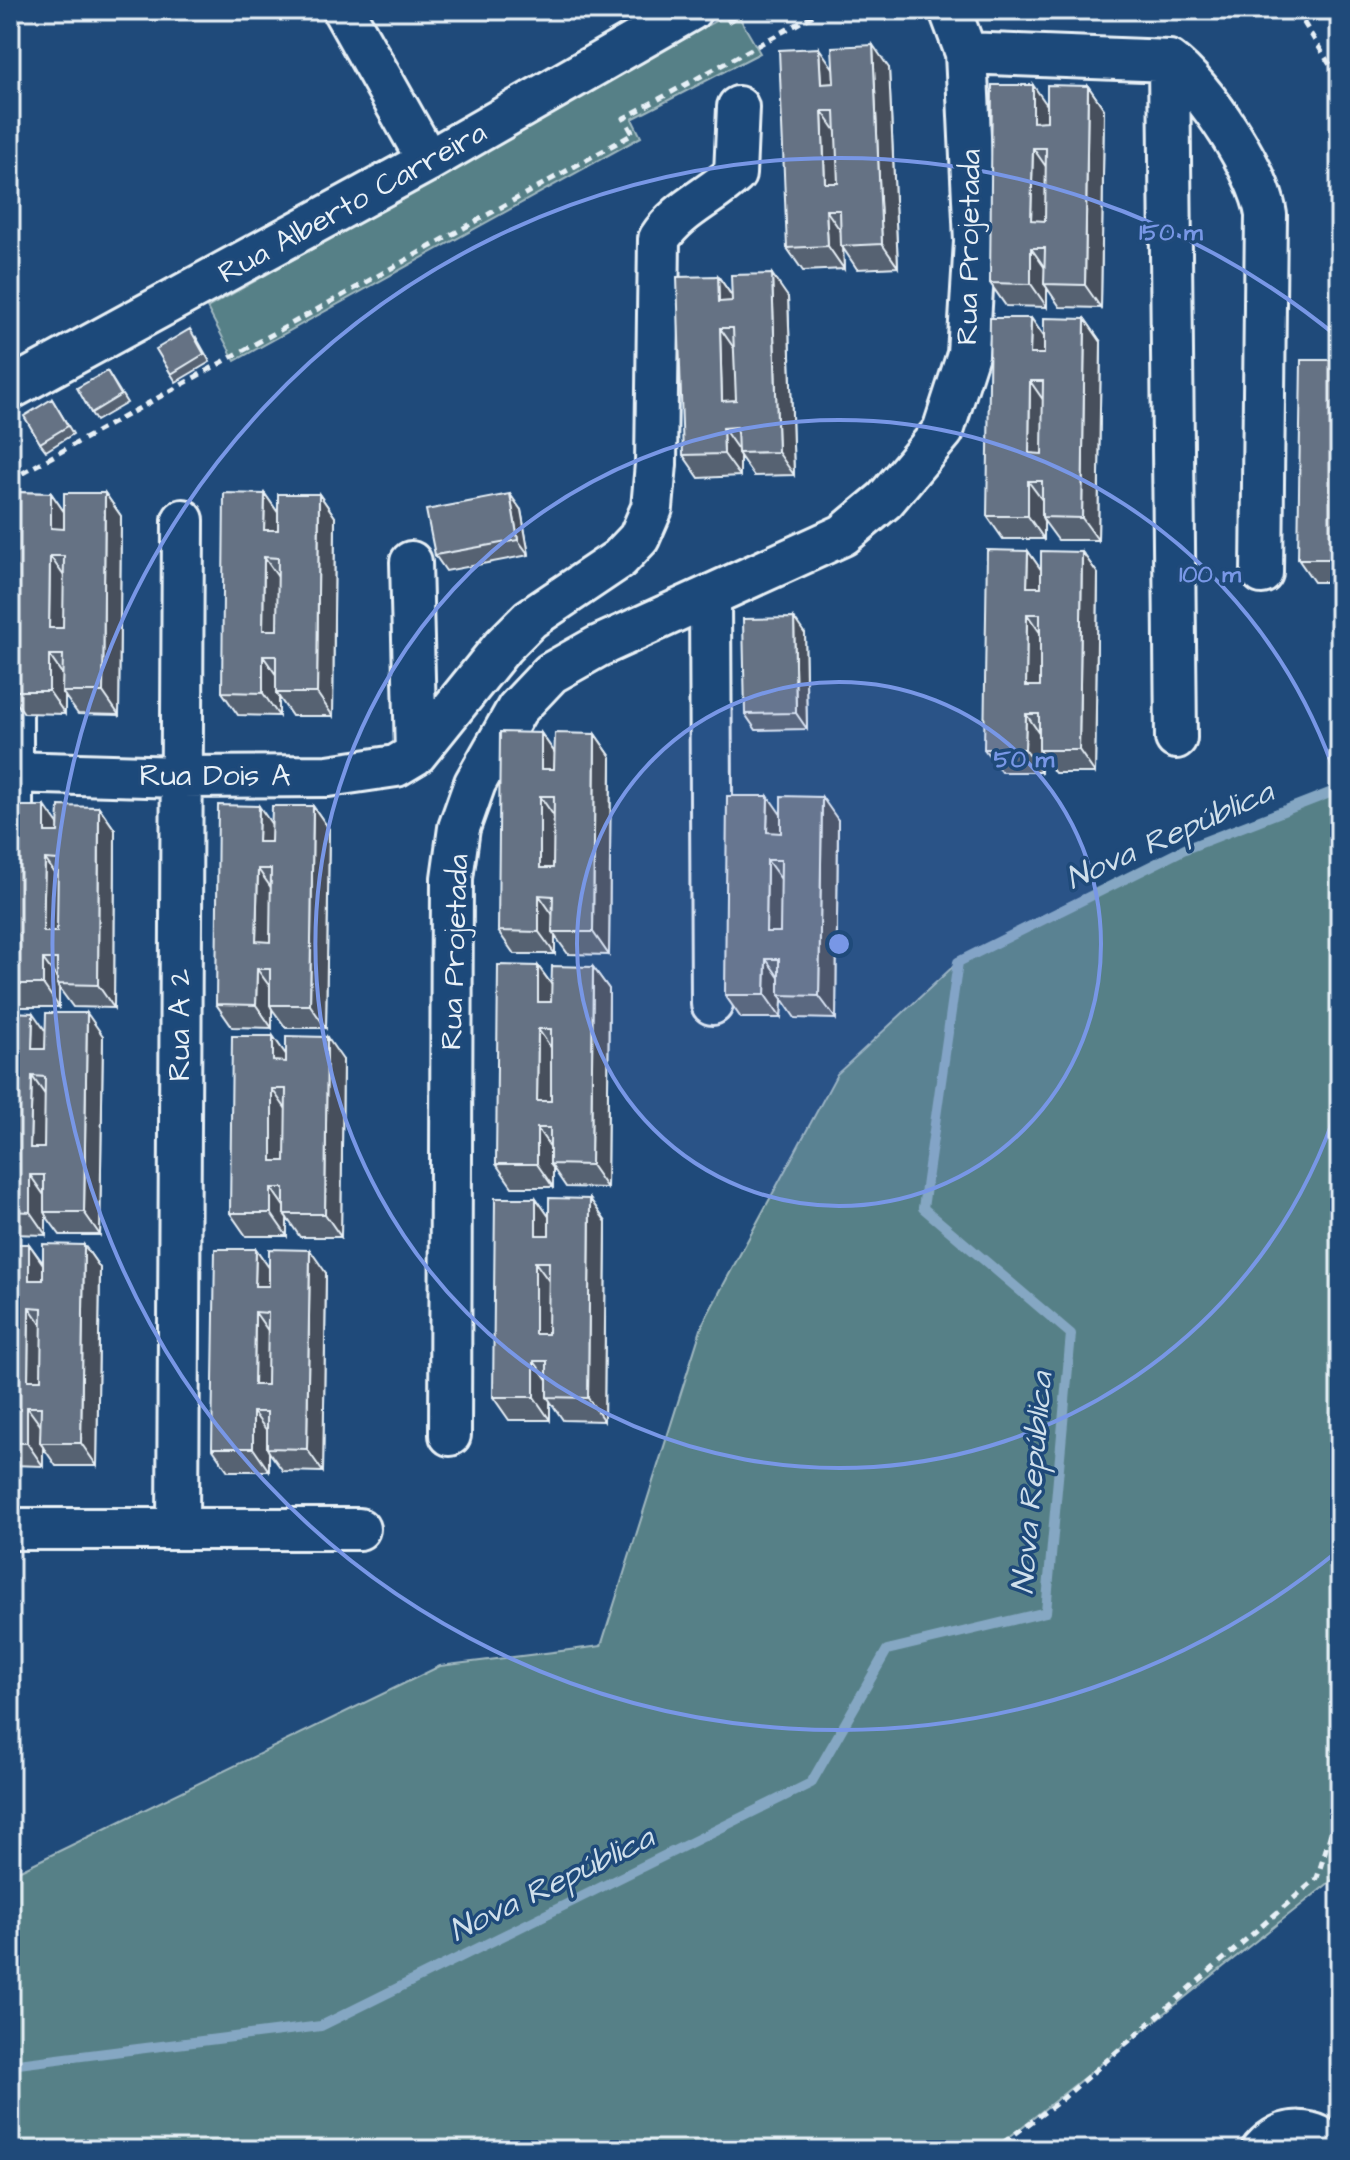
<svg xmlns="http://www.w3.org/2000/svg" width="1350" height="2160" font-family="'Architects Daughter',sans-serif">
	<rect width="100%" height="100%" fill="#1f4a7a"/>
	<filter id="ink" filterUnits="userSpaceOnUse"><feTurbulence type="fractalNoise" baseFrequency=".0125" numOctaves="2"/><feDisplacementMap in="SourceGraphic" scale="16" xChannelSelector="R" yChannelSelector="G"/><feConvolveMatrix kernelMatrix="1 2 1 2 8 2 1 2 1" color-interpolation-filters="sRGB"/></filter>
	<g filter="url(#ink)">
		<path fill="#578087" stroke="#a0b8c0" stroke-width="2" d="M735 10 760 53 632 119 641 137 235 361 207 308Z
			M1340 789V1874L993 2150H10V1875L440 1666 601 1646 703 1323 837 1074 958 962 1185 849Z"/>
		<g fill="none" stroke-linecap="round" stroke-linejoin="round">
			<path stroke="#85a7c3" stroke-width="10" d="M10 2065 321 2026 811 1783 887 1650 1046 1612 1071 1334 923 1208 958 962 1185 849 1340 789"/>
			<defs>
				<path id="minor" d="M343 10 428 161
					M966 53 1169 61C1204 86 1260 172 1266 215L1262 573
					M1169 61 1176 738
					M10 389 428 161 691 10
					M411 562 416 754
					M710 597 712 1004
					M12 644V860
					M10 772 180 777 328 776 396 766 416 754 503 646 530 619 619 559 639 538 652 508 656 464 659 239C678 209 709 198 735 174L738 107
					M450 1435 452 878 459 828 475 783 517 709 551 673 597 647 843 535 885 500 943 431 968 354 975 241 966 53 950 10
					M10 1529H359
					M178 1529 183 520
					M1262 2150C1283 2125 1315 2126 1336 2150"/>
			</defs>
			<use href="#minor" stroke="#e8f1f8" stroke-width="46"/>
			<path stroke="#e8f1f8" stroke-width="5" stroke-dasharray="8 6" stroke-linecap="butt" d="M1296 10 1340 81
				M727 22 747 10
				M10 480 633 134 624 118 823 10
				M993 2150 1061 2100 1317 1878 1340 1804"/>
			<use href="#minor" stroke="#1f4a7a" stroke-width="40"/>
		</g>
		<path fill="#576272" stroke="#e8f1f8" stroke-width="2" d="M833 68H889L898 267 857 269 843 248 844 269 803 271 787 248Z
			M1088 86 1104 109 1101 308 1060 307 1047 288V307L1006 306 990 283 1047 105Z
			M718 276 732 296 788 297 794 475 754 476 740 456V476L699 478 683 455Z
			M1031 318 1044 337 1085 319 1101 342 1098 540H1058L1044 521V539H1003L987 516Z
			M196 337 210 362 176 382 171 374Z
			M1340 360V582H1314L1298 559Z
			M107 371 127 403 96 421 91 413Z
			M52 399 73 434 46 451 40 443Z
			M10 492 51 493 64 512 105 493 121 516 119 715 78 714 65 696V714L24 713 10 694Z
			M265 494 278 513 319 494 335 517 333 716H292L279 697V716L238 715 222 692Z
			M521 510 529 555 446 571 435 555Z
			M1028 551 1041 570 1082 552 1098 574 1095 773H1055L1041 754V772H1001L984 749Z
			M805 634 807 729 756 730 745 714Z
			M541 733 554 752 595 734 611 757 609 955 568 954 555 936V954H514L498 931Z
			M10 806 58 825 99 807 115 830 114 1008 73 1007 59 988V1007H18L10 995Z
			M313 806 329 829 326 1028H286L272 1009V1028L232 1027 216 1004 272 824Z
			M781 815 838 820 836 1019 795 1018 782 999 781 1018H741L725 995Z
			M538 966 552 985 593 967 609 989 607 1188 566 1187 553 1168V1187H512L496 1164Z
			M10 1012 45 1031 103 1036 100 1235H60L46 1216V1235L10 1234Z
			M273 1036 286 1055 343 1060 341 1237H300L287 1218V1236H246L230 1213Z
			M536 1198 549 1217 590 1199 606 1222 604 1421 563 1420 550 1401V1420H509L493 1397Z
			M10 1244H29L43 1263 84 1245 100 1268 97 1466H56L43 1447V1466L10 1465Z
			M256 1249 269 1268 326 1273 323 1472 283 1471 269 1452V1471H228L212 1448Z"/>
		<path fill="#47505c" stroke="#e8f1f8" stroke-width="2" d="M873 45 889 68 898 267 882 244Z
			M819 48 835 71 837 107 821 84Z
			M1033 85 1049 108V144L1033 122Z
			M1088 86 1104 109 1101 308 1085 285Z
			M822 111 838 134 841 206 825 183Z
			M1033 148 1049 171 1047 243 1031 220Z
			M826 210 842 233 841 246 843 248 844 269 828 246Z
			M1031 248 1047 271 1044 284 1047 288V307L1031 284Z
			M772 274 788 297 794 475 778 452Z
			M718 276 734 299 735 324 719 302Z
			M1031 318 1047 341 1046 377 1030 354Z
			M1085 319 1101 342 1098 540 1082 518Z
			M720 328 736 351 738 424 722 401Z
			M1030 381 1046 404 1045 476 1029 453Z
			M723 428 739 451 738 453 740 456V476L724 454Z
			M1028 481 1045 504 1042 517 1044 521V539L1028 516Z
			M51 493 67 516V551L51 528Z
			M105 493 121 516 119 715 103 692Z
			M265 494 281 517 280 553 264 530Z
			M319 494 335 517 333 716 317 693Z
			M510 494 521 510 529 555 518 540Z
			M1339 523 1340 525V562L1338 559Z
			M1028 551 1044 574 1043 610 1027 587Z
			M1082 552 1098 574 1095 773 1079 750Z
			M50 556 66 579 65 651 49 628Z
			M264 557 280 580 279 652 263 630Z
			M1027 614 1043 637 1042 709 1026 686Z
			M794 618 805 634 807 729 796 713Z
			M49 655 65 678 62 692 65 696V714L49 691Z
			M263 656 279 679 276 693 279 697V716L263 693Z
			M1026 714 1042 737 1039 750 1041 754V772L1025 749Z
			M541 733 557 756V792L541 769Z
			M595 734 611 757 609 955 593 932Z
			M540 796 556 819V891L540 868Z
			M768 796 784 819 783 855 767 832Z
			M822 797 838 820 836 1019 819 996Z
			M45 806 61 829V855L45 832Z
			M259 806 275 829 274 865 258 842Z
			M313 806 329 829 326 1028 310 1005Z
			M99 807 115 830 114 1008 98 985Z
			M45 859 61 882 59 955 43 932Z
			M767 860 783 882 782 954 766 932Z
			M258 869 274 892 273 964 256 941Z
			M539 895 555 918 552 932 555 936V954L539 932Z
			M43 959 59 981 57 984 59 988V1007L43 984Z
			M766 959 782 982 779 995 782 999 781 1018 765 995Z
			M538 966 554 988V1025L538 1002Z
			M593 967 609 989 607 1188 591 1165Z
			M257 969 273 991 270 1005 272 1009V1028L256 1005Z
			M33 1013 49 1036 48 1072 32 1049Z
			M87 1013 103 1036 100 1235 84 1212Z
			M538 1029 554 1052 553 1124 537 1101Z
			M273 1036 289 1059V1084L273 1061Z
			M327 1037 343 1060 341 1237 325 1214Z
			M32 1076 48 1099 46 1171 30 1148Z
			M272 1089 288 1112V1184L272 1161Z
			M537 1128 553 1151 550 1164 553 1168V1187L537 1164Z
			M30 1175 46 1198 44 1212 46 1216V1235L30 1212Z
			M271 1188 287 1211 284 1214 287 1218V1236L271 1213Z
			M536 1198 552 1221V1258L536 1235Z
			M590 1199 606 1222 604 1421 588 1398Z
			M29 1244 45 1267V1303L29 1280Z
			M84 1245 100 1268 97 1466 81 1443Z
			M256 1249 272 1272 271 1308 255 1286Z
			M310 1250 326 1273 323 1472 307 1449Z
			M535 1262 551 1284V1357L535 1334Z
			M29 1307 45 1330 44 1402 28 1380Z
			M255 1312 271 1335 270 1408 254 1385Z
			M534 1361 550 1384 547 1397 550 1401V1420L534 1397Z
			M27 1407 43 1429 40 1443 43 1447V1466L27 1443Z
			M253 1412 270 1435 267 1448 269 1452V1471L253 1448Z"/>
		<path fill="#657284" stroke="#e8f1f8" stroke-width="2" fill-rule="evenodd" d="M873 45 882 244 841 246 840 210H826L828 246 787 248 779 50 819 48 821 84 834 83 832 47ZM822 111H835L838 183H825Z
			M992 85H1033V122L1047 121V85L1088 86 1085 285 1044 284 1045 248H1031V284L990 283ZM1033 148H1046L1045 221 1031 220Z
			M772 274 778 452 738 453 737 427 723 428 724 454 683 455 677 277 718 276 719 302 732 301 731 275ZM720 328H733L736 400 722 401Z
			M990 318H1031L1030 354H1044V318L1085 319 1082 518 1042 517V481H1028V516H987ZM1030 381H1043L1042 454 1029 453Z
			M190 329 204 354 171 374 156 349Z
			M1301 360H1340V523H1339L1338 559H1298Z
			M107 371 121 395 91 413 77 388Z
			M52 399 68 426 40 443 24 416Z
			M10 492 51 493V528L64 529V493H105L103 692H62L63 655H49V691H10ZM50 556H64L63 628H49Z
			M224 493 265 494 264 530H278V494H319L317 693H276V656H263V693L222 692ZM264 557 278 558 277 630H263Z
			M510 494 518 540 435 555 426 510Z
			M987 550 1028 551 1027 587H1041V551L1082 552 1079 750H1039V714H1026L1025 749H984ZM1027 614H1040V686H1026Z
			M794 618 796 713 745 714 743 619Z
			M500 732 541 733V769H554L555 733 595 734 593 932H552L553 896 539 895V932L498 931ZM540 796H554L553 868H540Z
			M727 796H768L767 832 781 833V796L822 797 819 996 779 995V959H766L765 995H725ZM767 860H781L780 932H766Z
			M218 805 259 806 258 842H271L272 806H313L310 1005H270V969H257L256 1005 216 1004ZM258 869H271L270 942 256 941Z
			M10 806H45V832H58L59 806 99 807 98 985 57 984V959H43V984H10ZM45 859 58 860 57 932H43Z
			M498 965 538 966V1002H551L552 966 593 967 591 1165 550 1164V1128H537V1164H496ZM538 1029H551V1101H537Z
			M10 1012 33 1013 32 1049H45L46 1013H87L84 1212H44V1175H30V1212L10 1211ZM32 1076 45 1077 44 1148H30Z
			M232 1036H273V1061L286 1062V1036L327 1037 325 1214H284V1188H271V1213H230ZM272 1089H286L285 1161H272Z
			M495 1198H536V1235H549V1198L590 1199 588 1398 547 1397V1361H534V1397H493ZM535 1262H549L548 1334H535Z
			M10 1244H29V1280H43V1244L84 1245 81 1443H40L41 1407H27V1443H10ZM29 1307 42 1308 41 1380H28Z
			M215 1249H256L255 1286H269V1249L310 1250 307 1449 267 1448V1412H253V1448H212ZM255 1312 268 1313 267 1385H254Z"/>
	</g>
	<circle cx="839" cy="944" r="262" fill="#7897e6" fill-opacity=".12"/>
	<g fill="none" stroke="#7897e6" stroke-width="4">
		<circle cx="839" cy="944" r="262"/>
		<path d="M1339 1102A524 524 0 1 1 1339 786"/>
		<path d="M1339 1550A786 786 0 1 1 1339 338"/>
	</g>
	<g text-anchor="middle" stroke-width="7" stroke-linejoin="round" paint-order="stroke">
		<g font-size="30" fill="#e8f1f8" stroke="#1f4a7a">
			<text transform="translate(352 202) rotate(-29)" y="10">Rua Alberto Carreira</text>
			<text transform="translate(968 247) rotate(-89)" y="10">Rua Projetada</text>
			<text x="215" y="785">Rua Dois A</text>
			<text transform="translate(454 952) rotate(-88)" y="10">Rua Projetada</text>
			<text transform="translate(179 1025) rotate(-90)" y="10">Rua A 2</text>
		</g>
		<g font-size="32" font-style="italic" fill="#cfdfeb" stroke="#1f4a7a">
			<text transform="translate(1169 834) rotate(-24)" y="11">Nova República</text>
			<text transform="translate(1031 1483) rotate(-85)" y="11">Nova República</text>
			<text transform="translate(551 1883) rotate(-26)" y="11">Nova República</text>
		</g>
	</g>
	<circle cx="839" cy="944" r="12" fill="#7897e6" stroke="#1f4a7a" stroke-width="4"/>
	<g font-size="24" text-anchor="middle" font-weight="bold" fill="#7897e6" stroke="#1f4a7a" stroke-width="7" stroke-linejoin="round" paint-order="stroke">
		<text x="1171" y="240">150 m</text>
		<text x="1210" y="582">100 m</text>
		<text x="1024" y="767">50 m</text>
	</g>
	<rect width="1350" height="2160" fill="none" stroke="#1f4a7a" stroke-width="40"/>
	<rect x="20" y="20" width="1310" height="2120" fill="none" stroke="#e8f1f8" stroke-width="3" filter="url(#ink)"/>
</svg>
